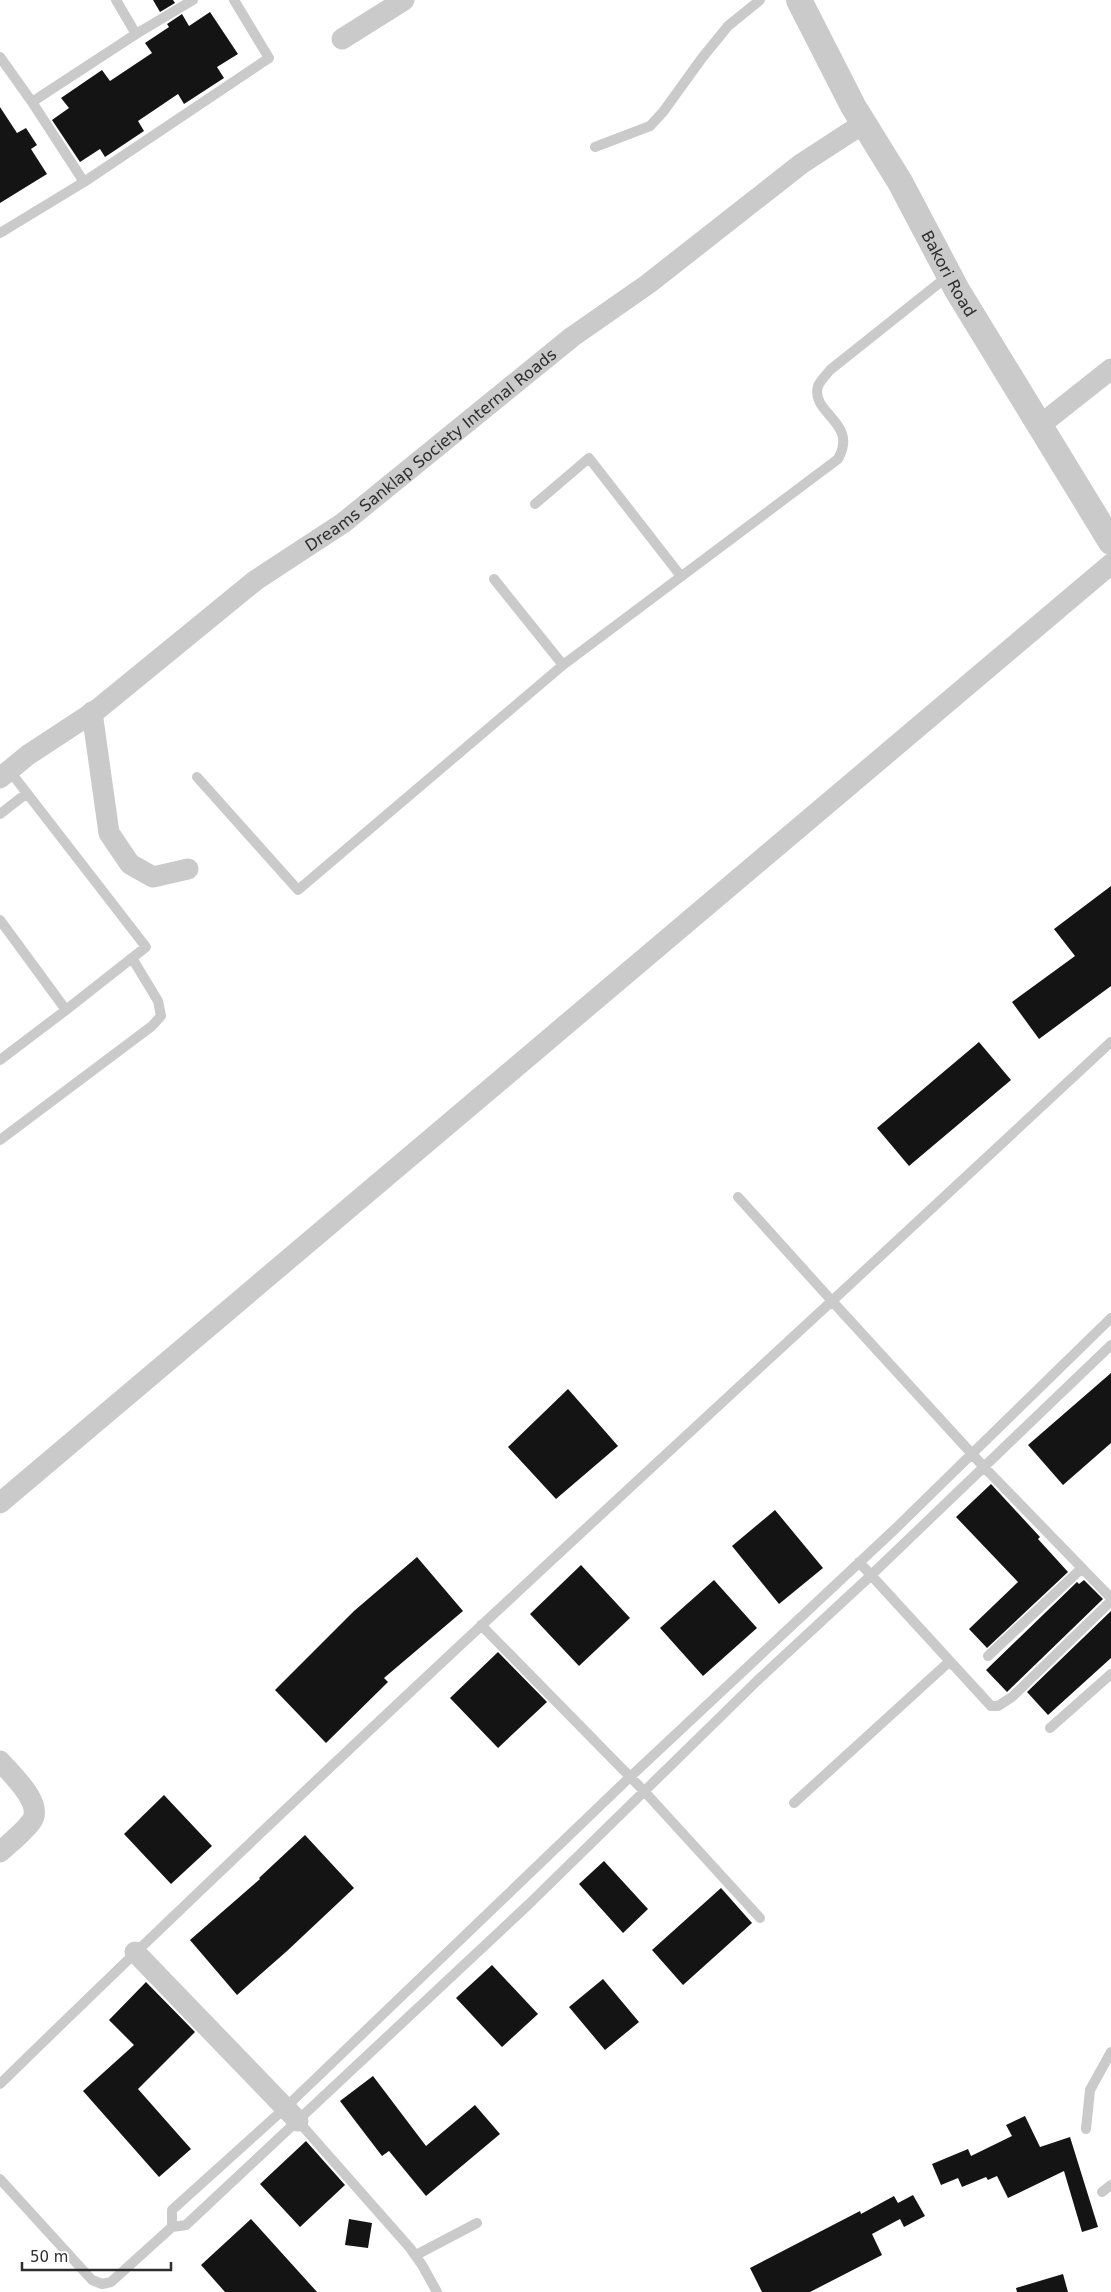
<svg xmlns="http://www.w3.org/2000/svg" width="1111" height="2292" font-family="'DejaVu Sans',sans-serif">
	<rect width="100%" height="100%" fill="#fff"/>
	<path fill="#141414" d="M153 0H173L175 3 160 12Z
		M210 12 238 54 217 67 224 78 184 104 178 94 138 121 144 131 105 157 100 149 80 162 52 120 69 108 61 98 102 70 110 81 152 53 145 43 169 27 167 24 182 14 189 26Z
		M0 107 17 133 26 128 37 145 31 149 47 174 0 203Z
		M1111 886V986L1039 1039 1012 1002 1075 956 1054 929Z
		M979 1042 1011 1080 909 1166 877 1128Z
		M1111 1373V1443L1063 1485 1028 1445Z
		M568 1389 618 1446 556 1499 508 1447Z
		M991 1484 1040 1537 1038 1539 1068 1572 987 1648 969 1629 1018 1582 956 1517Z
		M775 1510 823 1568 779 1604 732 1546Z
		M417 1557 463 1611 384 1678 388 1682 326 1743 275 1690 354 1611Z
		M581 1565 630 1618 579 1666 530 1614Z
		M714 1580 757 1628 703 1676 660 1628Z
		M1084 1580 1103 1599 1007 1692 986 1670 1077 1582 1079 1584Z
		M1111 1611V1658L1048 1715 1027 1692Z
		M498 1652 547 1702 498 1748 450 1698Z
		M164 1795 212 1846 171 1884 124 1834Z
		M305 1835 354 1888 287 1951 237 1995 190 1940 260 1879 259 1878Z
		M604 1861 648 1909 623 1933 579 1884Z
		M721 1888 752 1923 683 1985 652 1950Z
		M492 1965 538 2014 502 2047 456 1998Z
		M603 1979 639 2022 605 2050 569 2007Z
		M146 1982 195 2032 138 2089 191 2149 159 2177 83 2091 134 2045 109 2020Z
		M373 2076 426 2146 475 2105 500 2134 426 2196 389 2151 382 2156 340 2101Z
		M1025 2116 1040 2147 1070 2137 1098 2227 1082 2232 1064 2171 1008 2198 997 2176 988 2180 986 2177 962 2187 958 2178 941 2185 932 2164 968 2149 971 2156 1012 2136 1006 2125Z
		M306 2141 345 2185 300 2227 260 2184Z
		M913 2195 925 2216 904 2227 900 2219 872 2234 882 2255 810 2292H762L750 2268 860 2211 861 2214 894 2196 898 2203Z
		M251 2219 317 2292H225L201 2265Z
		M349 2219 372 2223 368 2248 345 2245Z
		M1063 2274 1068 2292H1017L1016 2288Z"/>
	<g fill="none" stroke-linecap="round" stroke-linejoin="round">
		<path stroke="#cacaca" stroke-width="10" d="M136 34 193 0
			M0 57 32 102 136 34 116 0
			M32 102 84 182
			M595 147 650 126 663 112 702 58 728 26 760 0
			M0 233 84 182 269 58 234 0
			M535 504 589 458 680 575
			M494 579 563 665 838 459C859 422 810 414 818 386 820 381 826 375 830 370L948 276
			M197 777 298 890 563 665
			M0 814 27 793
			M0 920 66 1010 0 1060
			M66 1010 132 958
			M1111 1042 832 1301 984 1467 1111 1598
			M0 1140 152 1026 161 1016 158 1001 132 958 146 947 9 770
			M859 1562 991 1706H998L1012 1697 1111 1601
			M481 1625 644 1791 760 1918
			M988 1656 1082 1568
			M1050 1728 1111 1674
			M794 1803 950 1661
			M0 2084C272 1818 552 1559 832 1301L738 1197
			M298 2121 410 2248 422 2265 437 2292
			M1086 2129 1090 2090 1111 2052
			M0 2179 92 2280 102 2284 111 2282 172 2227 186 2225 528 1905 758 1680 865 1581 1111 1345
			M1102 2192 1111 2185
			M172 2227V2210L285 2108 630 1777 894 1530 1111 1318
			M416 2255 477 2223"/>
		<g stroke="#cacaca" stroke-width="21">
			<path d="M342 39 404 0"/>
			<path d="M1039 426 1111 369"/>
			<path d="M92 712 109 833 130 864 153 877 188 869"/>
			<path id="s1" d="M0 778 28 755 98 709 256 580 343 523 572 337 648 284 801 164 864 123"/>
			<path d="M0 1503 1111 564"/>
			<path d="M0 1761C12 1775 45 1804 31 1822 23 1833 10 1843 0 1852"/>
			<path d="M135 1952 298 2121"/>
		</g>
		<path stroke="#cacaca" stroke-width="26" id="s2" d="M799 0 853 106 900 182 957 290 1111 542"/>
	</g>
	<g text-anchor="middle" stroke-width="5" stroke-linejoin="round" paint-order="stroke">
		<g font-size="16" fill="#2d2d2d" stroke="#fff">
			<text dy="6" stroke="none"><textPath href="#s2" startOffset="312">Bakori Road</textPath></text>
			<text dy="6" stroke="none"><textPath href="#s1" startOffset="542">Dreams Sanklap Society Internal Roads</textPath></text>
		</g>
	</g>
	<path d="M22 2262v8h149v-8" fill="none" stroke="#2d2d2d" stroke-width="2.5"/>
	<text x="30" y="2262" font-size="15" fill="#2d2d2d" stroke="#ffffff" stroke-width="4" paint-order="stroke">50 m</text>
</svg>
